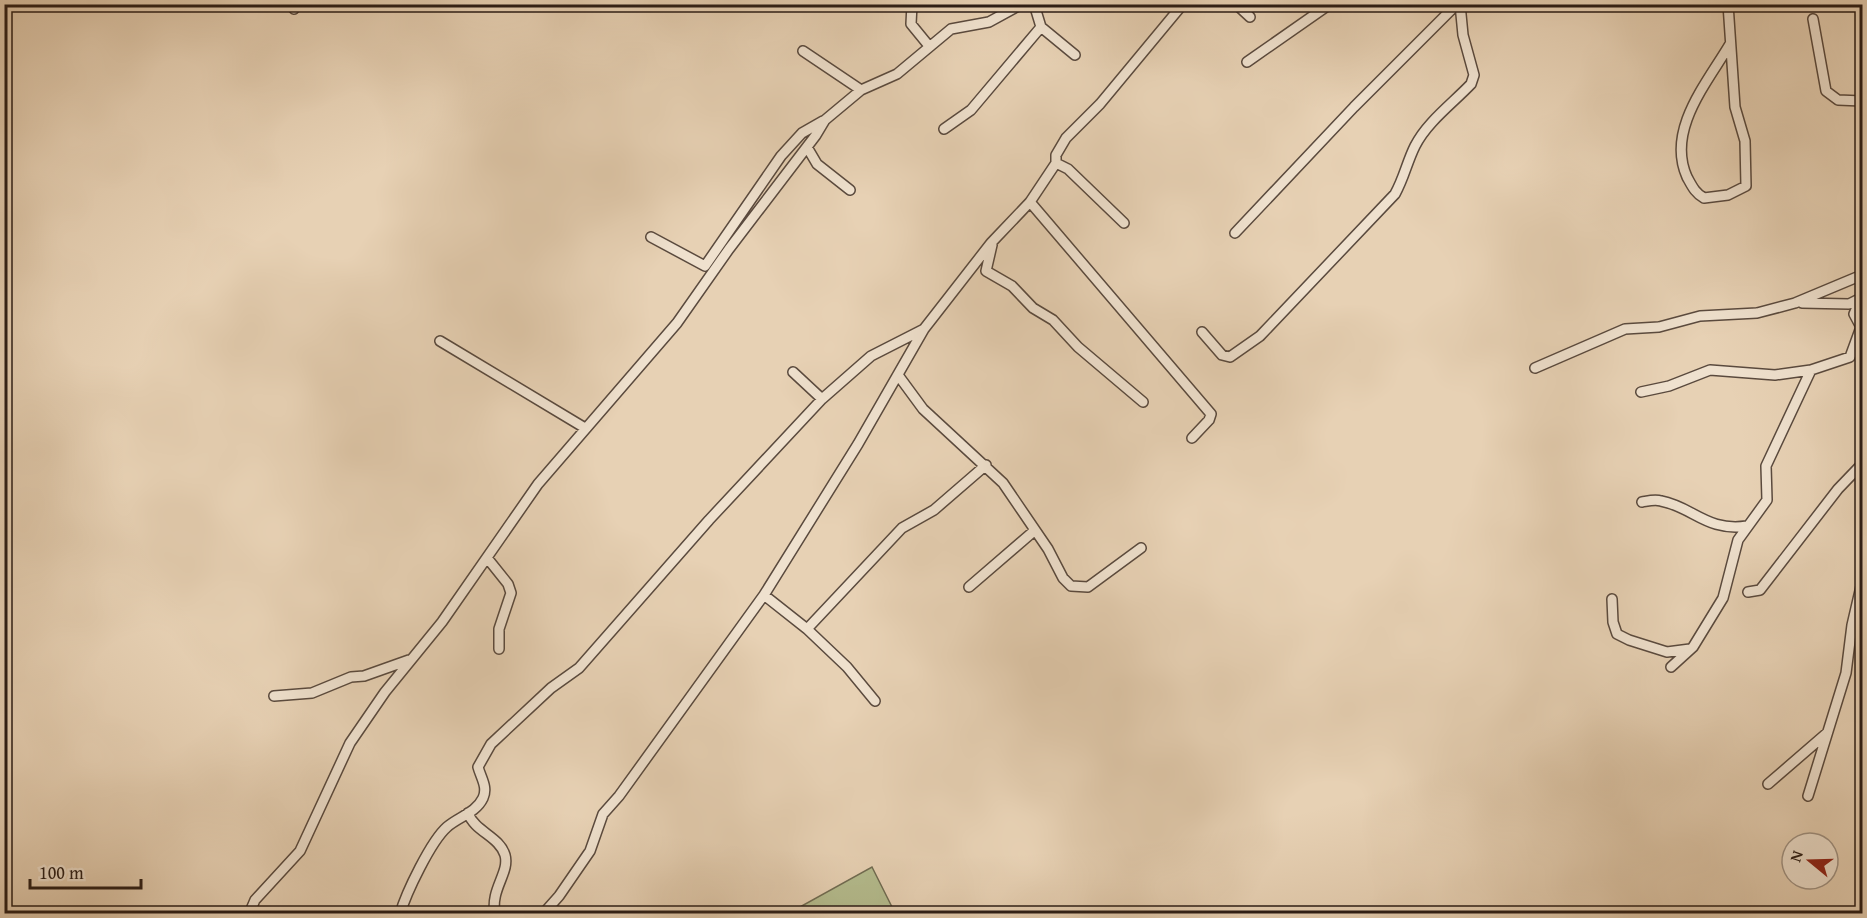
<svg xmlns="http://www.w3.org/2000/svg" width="1867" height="918" font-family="'Gentium Book Plus',serif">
	<rect width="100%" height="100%" fill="#e7d1b4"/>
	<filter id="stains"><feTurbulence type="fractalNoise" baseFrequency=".00333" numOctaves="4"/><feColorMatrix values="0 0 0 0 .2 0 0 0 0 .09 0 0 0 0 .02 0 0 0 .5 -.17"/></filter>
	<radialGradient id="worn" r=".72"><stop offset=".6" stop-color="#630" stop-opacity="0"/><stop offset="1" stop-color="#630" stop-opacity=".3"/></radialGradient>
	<path fill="#b4bc8e" stroke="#706c52" stroke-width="1.5" d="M872 867 895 913H789Z"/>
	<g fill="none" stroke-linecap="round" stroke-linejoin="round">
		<defs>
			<path id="street" d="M290 4 294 9
				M912 4 911 24 929 46
				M1034 4 1041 27 1075 55
				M1236 4 1250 17
				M1728 4 1735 107 1745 141 1746 186 1728 195 1704 198C1695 193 1692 186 1687 177 1666 130 1707 83 1730 44
				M1813 19 1826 91 1838 100 1862 101
				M803 51 861 90
				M1247 62 1330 4
				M944 129 971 110 1041 27
				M807 147 817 164 850 190
				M1056 163 1068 169 1124 223
				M1030 202 1211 414 1209 420 1192 438
				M1235 233 1354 107 1457 4
				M651 237 705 266 781 156 802 133 823 121
				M992 245 986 271 1012 286 1033 308 1053 320 1078 347 1143 402
				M1802 303 1849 304 1861 298
				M1202 332 1222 355 1230 357 1260 336 1395 194C1404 178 1407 162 1415 146 1427 122 1453 103 1471 84L1474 75 1463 35 1460 4
				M440 341 585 428
				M1535 368 1625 329 1659 327 1700 316 1757 313 1795 303 1862 275
				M793 372 822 399
				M898 375 923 409 1003 483 1048 549 1063 578 1071 586 1088 587 1141 548
				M1641 392 1669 386 1710 370 1775 375 1811 370
				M1642 502C1648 501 1655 499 1661 501 1693 507 1707 532 1747 526
				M488 559 508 584 511 593 499 629V649
				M969 587 1034 531
				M1748 592 1760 590 1838 489 1862 464
				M764 595 807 629 902 528 934 510 986 465
				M1612 599 1613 622 1617 634 1629 640 1667 652 1690 649
				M807 629 847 667 875 701
				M1671 667 1693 647 1723 598 1738 540 1767 500 1766 466 1811 370 1850 357 1861 327 1854 314 1862 296
				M274 696 312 693 351 677 364 676 409 660
				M1768 784 1827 733
				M1808 796 1846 673 1852 625 1862 582
				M468 813C475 832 499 836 505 855 510 873 490 889 495 914
				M249 914 255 900 300 851 350 743 385 692 442 622 538 484 677 323 729 249 816 135 825 120 861 90 897 74 951 29 989 22 1022 4
				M400 914C406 893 431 841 447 827 458 817 476 813 483 798 488 787 481 778 478 767L491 744 551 688 579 668 709 520 822 399 871 356 924 329
				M543 914 559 896 590 851 603 814 619 796 764 595 858 444 924 329 991 243 1030 202 1056 163V155L1066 138 1100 104 1183 4"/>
		</defs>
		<use href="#street" stroke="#5a4a3e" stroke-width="12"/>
		<use href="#street" stroke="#efe1ce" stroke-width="9"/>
	</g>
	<rect width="1867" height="918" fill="none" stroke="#e7d1b4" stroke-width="24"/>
	<rect x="6" y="6" width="1855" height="906" fill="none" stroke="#2b1d16" stroke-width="3"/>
	<rect x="12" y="12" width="1843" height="894" fill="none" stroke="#2b1d16" stroke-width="1.5"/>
	<g transform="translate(1810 861) rotate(289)"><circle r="28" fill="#efe1ce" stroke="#a19384" stroke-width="1.5"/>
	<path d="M0-4.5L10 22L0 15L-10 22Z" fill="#8f2418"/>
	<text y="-9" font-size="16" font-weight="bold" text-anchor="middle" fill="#2b1d16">N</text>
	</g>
	<path d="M30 879v9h111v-9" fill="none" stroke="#2b1d16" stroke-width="3"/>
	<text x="39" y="879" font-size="18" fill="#2b1d16" stroke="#efe1ce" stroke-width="4.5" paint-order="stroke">100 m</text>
	<rect width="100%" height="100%" filter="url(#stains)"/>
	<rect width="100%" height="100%" fill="url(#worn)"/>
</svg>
